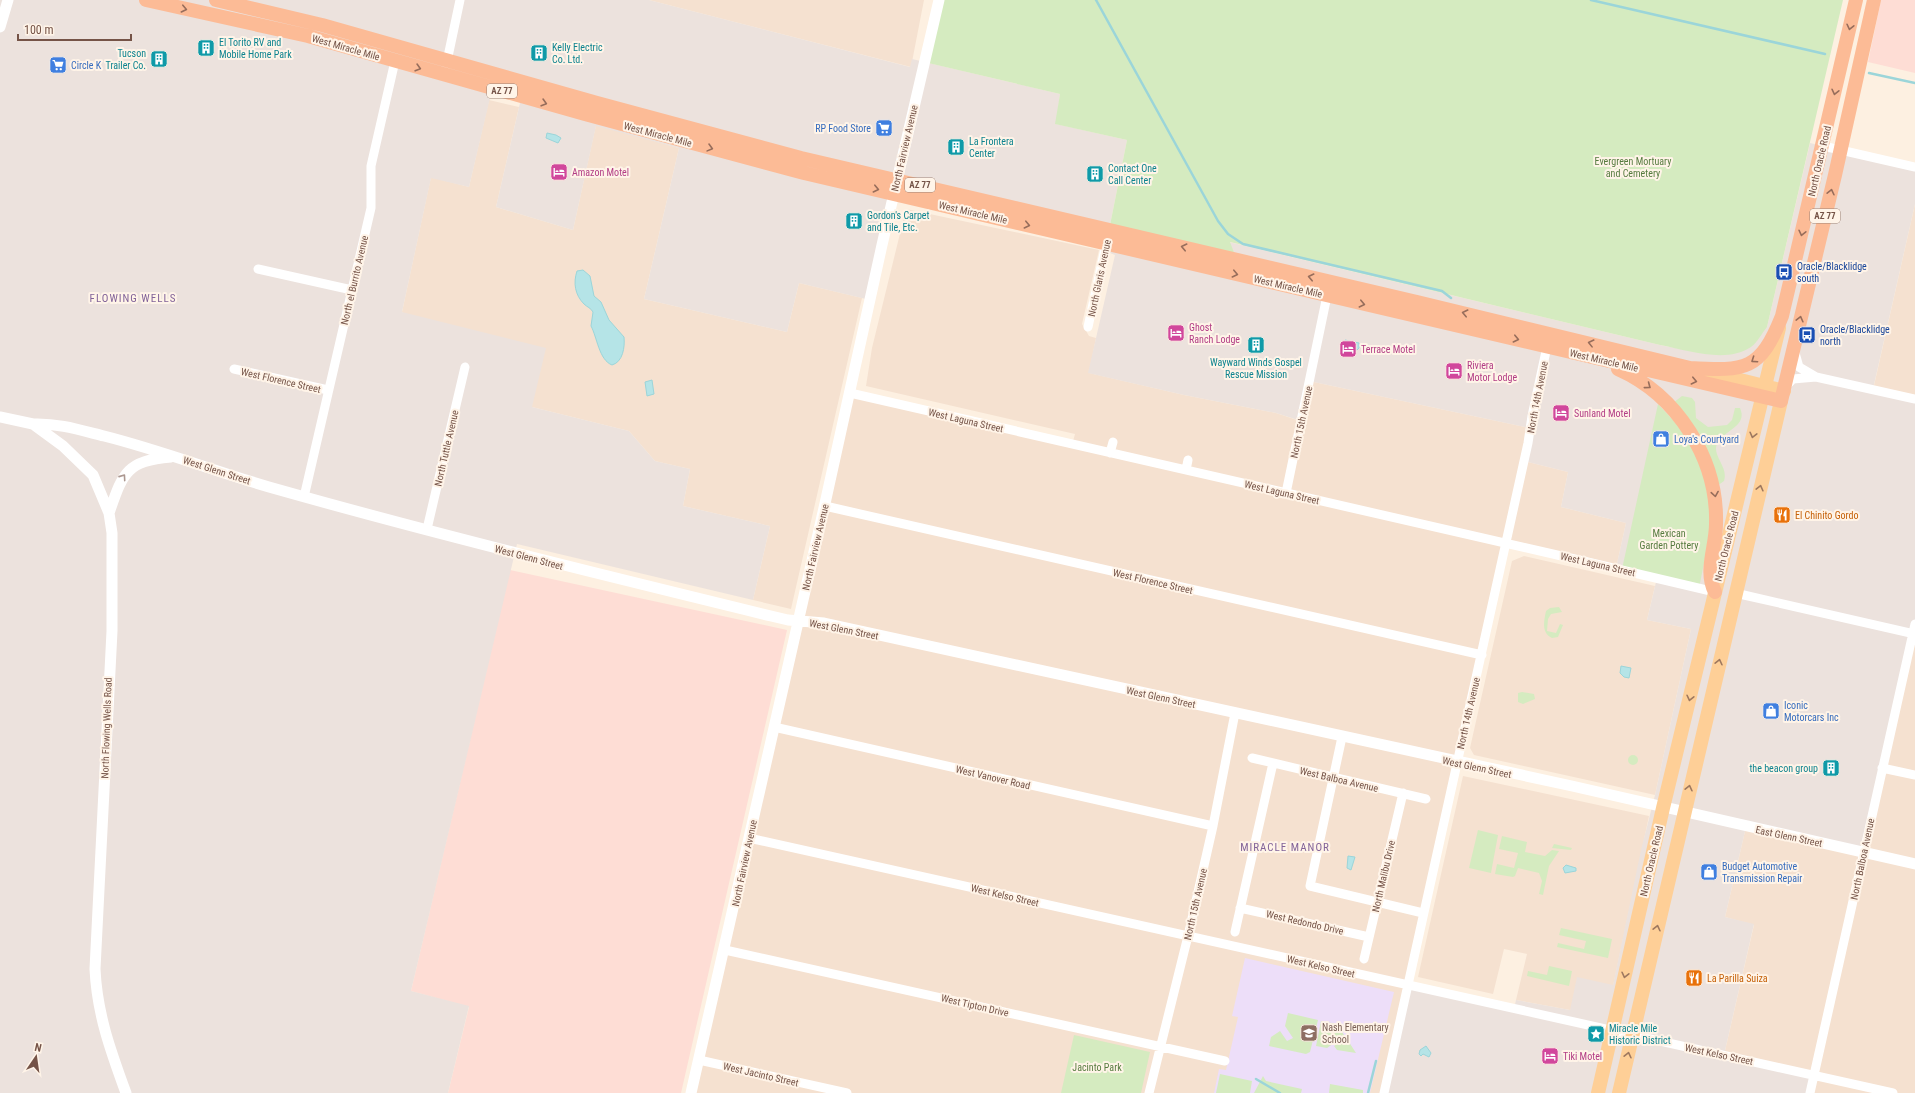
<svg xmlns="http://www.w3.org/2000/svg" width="1915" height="1093" font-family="'Roboto Condensed',sans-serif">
	<rect width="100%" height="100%" fill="#fdf0e1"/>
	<path fill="#f5e1d0" d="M649 0H924L911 67Z
		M489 100 519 107 496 207 573 230 596 125 679 148 644 299 787 332 799 283 862 298 791 609 753 600 770 526 683 506 690 469 655 461 629 431 532 407 402 312 431 177 469 187Z
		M1915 204V399L1873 390Z
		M906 209 1099 250 1082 324 1089 336 1096 338 1089 373 1184 395 1276 413 1300 421 1309 381 1530 428 1524 461 1568 472 1561 507 1626 523 1616 568 1507 543 1384 1093H691L850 393 1072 445 1075 434 866 386 872 348Z
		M1524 556 1655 586 1647 620 1691 629 1655 795 1474 755 1470 748 1512 561Z
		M1915 624V1093H1810L1724 1055 1754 925 1725 917 1746 827Z
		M1463 776 1649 816 1613 986 1570 1010 1516 1000 1527 954 1504 949 1493 994 1418 977Z"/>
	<path fill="#feddd5" d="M1881 0H1915V73L1868 62Z
		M510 570 787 630 681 1093H448L469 1007 411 991Z"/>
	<path fill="#ece2dd" d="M0 0H649L910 67 912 59 1060 94 1056 124 1127 140 1109 230 1237 259 1229 242 1660 345 1707 354 1767 327 1810 143 1915 167V204L1873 389 1915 399V624L1863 852 1746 827 1725 917 1754 924 1724 1055 1814 1075 1810 1093H1384L1408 986 1514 1009 1516 1000 1570 1010 1577 977 1613 985 1641 850 1655 795 1691 629 1647 620 1657 578 1616 568 1626 523 1561 507 1568 472 1524 461 1530 428 1309 381 1301 421 1276 413 1184 395 1088 373 1115 255 1105 251 1106 244 894 194 870 300 799 283 787 332 644 299 679 148 596 126 573 230 496 207 523 90 494 81 469 187 431 178 402 312 546 348 532 407 629 431 655 461 690 469 683 506 770 526 753 600 517 544 411 991 469 1006 448 1093H0Z"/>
	<path fill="#eddef9" d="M1245 958 1394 992 1370 1093H1214L1219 1069 1226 1070 1238 1017 1232 1016Z"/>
	<path fill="#d5ebc0" d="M938 0H1843L1767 327C1762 333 1757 343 1751 347 1726 364 1687 350 1660 345L1230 242 1237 260 1109 230 1127 140 1055 124 1060 94 924 62Z
		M1682 396 1692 398 1695 402 1696 418 1708 427 1727 425 1732 420 1735 408H1740C1748 426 1725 430 1718 442 1710 455 1729 466 1724 481L1717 486 1673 403Z
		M1658 404 1686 434 1710 486 1711 528 1699 588 1622 569Z
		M1559 607 1562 612 1551 614 1548 619 1547 631 1556 633 1560 624 1563 625 1558 637 1552 638C1541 633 1544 621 1546 611L1550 608Z
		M1522 692 1534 694 1535 699 1523 704 1518 702V693Z
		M1628 760a5 5 0 1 1 10 0a5 5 0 1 1-10 0Z
		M1478 830 1498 835 1491 873 1469 868Z
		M1502 836 1527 842 1525 852 1545 856 1552 850 1559 851 1549 866 1543 895 1539 894 1542 881 1539 873 1518 868 1515 876 1513 877 1495 874 1497 864 1514 868 1518 853 1499 849Z
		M1554 844 1572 848 1571 850 1552 848Z
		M1561 928 1612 939 1608 958 1557 947 1558 943 1584 949 1586 941 1559 935Z
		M1549 966 1572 971 1569 986 1527 976 1528 971 1547 975Z
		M1288 1013 1318 1020 1310 1052 1306 1054 1269 1046 1271 1037 1280 1031 1287 1041 1293 1038 1285 1026Z
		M1321 1021 1337 1024 1344 1035 1343 1037 1327 1048 1316 1046Z
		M1074 1035 1150 1052 1141 1093H1061Z
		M1344 1039H1347L1356 1053 1337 1050 1334 1046Z
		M1220 1074 1252 1081 1250 1093H1216Z
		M1263 1076 1266 1081 1302 1089 1301 1093H1254Z
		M1330 1084 1363 1090V1093H1329Z"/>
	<path fill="#b5e4e7" stroke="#9bd5d9" d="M547 133 556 135 561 138 558 143 546 138Z
		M583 270 590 276 594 296 601 302 609 320 624 337C625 347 623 362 612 365 599 360 597 337 591 326L593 312C591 308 587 307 584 304 575 295 573 283 577 271Z
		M1345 340 1359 343V348L1357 350 1344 347Z
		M652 380 654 394 647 396 645 382Z
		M1621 666 1631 668 1629 678 1624 677 1620 673Z
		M1348 856 1355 857 1351 870 1347 868Z
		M1566 865 1576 868V871L1565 873 1563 868Z
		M1426 1046 1431 1053 1429 1057 1423 1054 1421 1056 1419 1054 1420 1050Z"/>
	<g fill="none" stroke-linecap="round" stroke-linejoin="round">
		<path stroke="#9bd5d9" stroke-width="2.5" d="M1096 0 1218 221 1228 234 1243 244 1442 291 1451 298
			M1591 0 1825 54
			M1869 73 1915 83
			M1256 1079 1280 1093
			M1368 1093 1376 1061"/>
		<path stroke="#fff" stroke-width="9" d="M446 66 460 0
			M1823 146 1915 167
			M258 269 352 290
			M1088 327 1107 239
			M1795 353 1799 367 1816 377 1915 399
			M234 369 328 390
			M1785 387 1793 379 1816 377
			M850 393 1579 560 1715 592
			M1110 453 1113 442
			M1186 470 1188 460
			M1286 493 1328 291
			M304 497 371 208V166L395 61
			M825 506 1482 655
			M427 529 465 367
			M1735 593 1915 634
			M774 727 1213 826
			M1342 737 1310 886 1423 913
			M1252 758 1426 799
			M1882 768 1915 775
			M749 838 1893 1093
			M1240 908 1369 937
			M1235 932 1273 763
			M725 950 1225 1061
			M1364 959 1403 793
			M699 1060 847 1093
			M1149 1093 1188 936 1213 826 1235 713
			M1384 1093 1528 443 1532 416 1548 342
			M1810 1093 1915 624"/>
		<path stroke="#fff" stroke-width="11" d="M0 27 8 0
			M0 417 33 424 63 446 93 475 109 513 112 533V631L95 969C97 1014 111 1052 126 1093
			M33 424C58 423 80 430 104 436 160 450 214 471 269 487 435 534 603 575 771 616L788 620 824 623 1572 786 1915 864
			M109 513C123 473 126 461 171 457
			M691 1093 826 499 882 245 939 0"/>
		<path stroke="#fecf97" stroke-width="14" d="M1704 371 1784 391
			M1598 1093 1663 808 1779 328
			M1619 1093 1781 401"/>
		<path stroke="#fcbb96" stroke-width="14" d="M146 0 308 36 585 114 804 173 1781 401 1835 175 1874 0
			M216 0 322 25 597 103 801 158 1417 302 1690 368C1746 371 1760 371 1782 316L1856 0
			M1618 369C1677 395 1718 459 1716 524 1716 547 1704 571 1715 592"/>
	</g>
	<defs><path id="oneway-chevron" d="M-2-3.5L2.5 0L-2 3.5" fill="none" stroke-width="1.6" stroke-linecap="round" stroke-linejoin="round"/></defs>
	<g stroke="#976d5b">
		<use href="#oneway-chevron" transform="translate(184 9) rotate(13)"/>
		<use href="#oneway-chevron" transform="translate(1850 27) rotate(103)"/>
		<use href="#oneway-chevron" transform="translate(418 68) rotate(16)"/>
		<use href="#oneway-chevron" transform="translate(1835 92) rotate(103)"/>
		<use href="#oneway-chevron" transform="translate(544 103) rotate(16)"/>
		<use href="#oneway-chevron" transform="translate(710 148) rotate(15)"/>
		<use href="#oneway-chevron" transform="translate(876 189) rotate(13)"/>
		<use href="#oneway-chevron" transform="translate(1831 192) rotate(-77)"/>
		<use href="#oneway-chevron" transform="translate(1027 225) rotate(13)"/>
		<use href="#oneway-chevron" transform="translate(1802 233) rotate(103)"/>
		<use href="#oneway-chevron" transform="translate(1184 247) rotate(-167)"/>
		<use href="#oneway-chevron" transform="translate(1235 274) rotate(13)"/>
		<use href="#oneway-chevron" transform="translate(1311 277) rotate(-167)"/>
		<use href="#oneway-chevron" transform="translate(1362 304) rotate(13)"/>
		<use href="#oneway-chevron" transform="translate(1465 313) rotate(-167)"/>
		<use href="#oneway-chevron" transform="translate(1800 319) rotate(-76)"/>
		<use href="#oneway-chevron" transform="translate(1516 339) rotate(13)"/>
		<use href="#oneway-chevron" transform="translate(1591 343) rotate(-166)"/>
		<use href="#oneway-chevron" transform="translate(1754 360) rotate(146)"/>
		<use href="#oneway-chevron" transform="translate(1694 381) rotate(13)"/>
		<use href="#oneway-chevron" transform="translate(1648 386) rotate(37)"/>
		<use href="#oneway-chevron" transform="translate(1715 494) rotate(81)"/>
	</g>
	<g stroke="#9e785f">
		<use href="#oneway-chevron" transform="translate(1753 435) rotate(104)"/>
		<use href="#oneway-chevron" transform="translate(1760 488) rotate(-76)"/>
		<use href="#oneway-chevron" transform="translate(1719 662) rotate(-77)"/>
		<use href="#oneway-chevron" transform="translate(1690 698) rotate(103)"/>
		<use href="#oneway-chevron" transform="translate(1689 788) rotate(-77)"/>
		<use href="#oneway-chevron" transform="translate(1657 928) rotate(-77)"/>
		<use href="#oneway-chevron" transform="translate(1625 975) rotate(103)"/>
		<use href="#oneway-chevron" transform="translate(1628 1055) rotate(-77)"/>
	</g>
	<use stroke="#ac9891" href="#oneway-chevron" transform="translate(123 477) rotate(-55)"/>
	<defs>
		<symbol id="building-square" viewBox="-11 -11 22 22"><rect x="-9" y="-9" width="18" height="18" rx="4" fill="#0f9aa8" stroke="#fff4e8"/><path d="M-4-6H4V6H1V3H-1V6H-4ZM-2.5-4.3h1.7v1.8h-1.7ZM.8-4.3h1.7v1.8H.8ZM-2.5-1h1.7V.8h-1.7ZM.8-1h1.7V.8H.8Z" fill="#fff"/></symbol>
		<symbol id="supermarket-square" viewBox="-11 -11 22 22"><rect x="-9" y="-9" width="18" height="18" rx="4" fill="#3f7fe0" stroke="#fff4e8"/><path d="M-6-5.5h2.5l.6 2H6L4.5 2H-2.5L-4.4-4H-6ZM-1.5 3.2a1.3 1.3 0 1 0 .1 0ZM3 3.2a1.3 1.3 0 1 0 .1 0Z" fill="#fff"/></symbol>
		<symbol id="hotel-square" viewBox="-11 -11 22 22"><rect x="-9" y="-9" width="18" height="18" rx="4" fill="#d1479c" stroke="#fff4e8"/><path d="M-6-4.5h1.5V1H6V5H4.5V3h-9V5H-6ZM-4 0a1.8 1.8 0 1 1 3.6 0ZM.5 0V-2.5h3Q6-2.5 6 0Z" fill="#fff"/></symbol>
		<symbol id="bus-square" viewBox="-11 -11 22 22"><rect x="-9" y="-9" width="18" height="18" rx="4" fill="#1a4fb4" stroke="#fff4e8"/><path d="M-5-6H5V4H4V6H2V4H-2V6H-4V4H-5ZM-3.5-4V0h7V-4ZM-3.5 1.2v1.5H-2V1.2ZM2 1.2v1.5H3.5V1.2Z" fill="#fff"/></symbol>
		<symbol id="shop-square" viewBox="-11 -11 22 22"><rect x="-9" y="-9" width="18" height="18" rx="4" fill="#3f7fe0" stroke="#fff4e8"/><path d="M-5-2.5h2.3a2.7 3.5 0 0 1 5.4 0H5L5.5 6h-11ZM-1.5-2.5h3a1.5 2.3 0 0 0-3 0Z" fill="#fff"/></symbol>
		<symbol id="restaurant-square" viewBox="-11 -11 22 22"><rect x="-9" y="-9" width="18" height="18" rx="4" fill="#e8710a" stroke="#fff4e8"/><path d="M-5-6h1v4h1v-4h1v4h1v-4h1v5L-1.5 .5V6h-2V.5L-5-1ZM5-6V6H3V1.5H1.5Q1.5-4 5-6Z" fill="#fff"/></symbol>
		<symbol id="school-square" viewBox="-11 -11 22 22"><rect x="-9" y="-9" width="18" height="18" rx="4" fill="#8d6e63" stroke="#fff4e8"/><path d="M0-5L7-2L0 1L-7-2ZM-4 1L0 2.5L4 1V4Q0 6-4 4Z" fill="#fff"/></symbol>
		<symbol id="sight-square" viewBox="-11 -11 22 22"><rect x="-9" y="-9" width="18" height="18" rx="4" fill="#0f9aa8" stroke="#fff4e8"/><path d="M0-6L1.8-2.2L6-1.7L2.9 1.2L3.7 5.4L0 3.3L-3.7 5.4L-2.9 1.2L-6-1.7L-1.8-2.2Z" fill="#fff"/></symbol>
	</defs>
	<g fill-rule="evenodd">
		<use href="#building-square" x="196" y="38" width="20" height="20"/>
		<use href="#building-square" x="529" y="43" width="20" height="20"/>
		<use href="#building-square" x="149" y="49" width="20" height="20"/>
		<use href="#supermarket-square" x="48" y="55" width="20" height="20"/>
		<use href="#supermarket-square" x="874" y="118" width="20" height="20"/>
		<use href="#building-square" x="946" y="137" width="20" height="20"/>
		<use href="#hotel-square" x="549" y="162" width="20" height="20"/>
		<use href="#building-square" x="1085" y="164" width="20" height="20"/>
		<use href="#building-square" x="844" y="211" width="20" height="20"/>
		<use href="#bus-square" x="1774" y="262" width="20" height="20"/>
		<use href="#hotel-square" x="1166" y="323" width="20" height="20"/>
		<use href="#bus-square" x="1797" y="325" width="20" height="20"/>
		<use href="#building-square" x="1246" y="335" width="20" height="20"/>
		<use href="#hotel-square" x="1338" y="339" width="20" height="20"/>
		<use href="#hotel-square" x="1444" y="361" width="20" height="20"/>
		<use href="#hotel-square" x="1551" y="403" width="20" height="20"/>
		<use href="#shop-square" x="1651" y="429" width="20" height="20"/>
		<use href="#restaurant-square" x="1772" y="505" width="20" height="20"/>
		<use href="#shop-square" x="1761" y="701" width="20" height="20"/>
		<use href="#building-square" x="1821" y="758" width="20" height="20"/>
		<use href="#shop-square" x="1699" y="862" width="20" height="20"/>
		<use href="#restaurant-square" x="1684" y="968" width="20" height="20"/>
		<use href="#school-square" x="1299" y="1023" width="20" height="20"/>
		<use href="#sight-square" x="1586" y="1024" width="20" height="20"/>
		<use href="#hotel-square" x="1540" y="1046" width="20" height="20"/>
	</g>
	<g text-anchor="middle" stroke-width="4" stroke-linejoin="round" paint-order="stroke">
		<g fill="#fff4e8" stroke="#9e8377" stroke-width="1">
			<rect x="487" y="84" width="30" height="14" rx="3"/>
			<rect x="905" y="178" width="30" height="14" rx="3"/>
			<rect x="1810" y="209" width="30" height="14" rx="3"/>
		</g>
		<g font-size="9" font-weight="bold" fill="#755347">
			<text x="502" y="94">AZ 77</text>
			<text x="920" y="188">AZ 77</text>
			<text x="1825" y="219">AZ 77</text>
		</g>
		<g font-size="10" fill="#0d838f" stroke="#fff4e8" text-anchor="start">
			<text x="219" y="46">El Torito RV and<tspan x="219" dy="12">Mobile Home Park</tspan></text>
			<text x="552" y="51">Kelly Electric<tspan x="552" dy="12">Co. Ltd.</tspan></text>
			<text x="146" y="57" text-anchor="end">Tucson<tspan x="146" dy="12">Trailer Co.</tspan></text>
			<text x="969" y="145">La Frontera<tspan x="969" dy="12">Center</tspan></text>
			<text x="1108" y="172">Contact One<tspan x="1108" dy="12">Call Center</tspan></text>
			<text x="867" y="219">Gordon's Carpet<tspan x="867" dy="12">and Tile, Etc.</tspan></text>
			<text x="1256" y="366" text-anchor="middle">Wayward Winds Gospel<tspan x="1256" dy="12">Rescue Mission</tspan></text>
			<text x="1818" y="772" text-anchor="end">the beacon group</text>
			<text x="1609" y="1032">Miracle Mile<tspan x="1609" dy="12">Historic District</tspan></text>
		</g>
		<g font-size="10" fill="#755347" stroke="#fff4e8">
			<text transform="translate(346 47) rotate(16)" y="4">West Miracle Mile</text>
			<text transform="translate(658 134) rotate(15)" y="4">West Miracle Mile</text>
			<text transform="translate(904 148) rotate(-77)" y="4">North Fairview Avenue</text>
			<text transform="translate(1819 161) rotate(-77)" y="4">North Oracle Road</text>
			<text transform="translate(973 212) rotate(13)" y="4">West Miracle Mile</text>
			<text transform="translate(1099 278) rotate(-78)" y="4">North Glaris Avenue</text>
			<text transform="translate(354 280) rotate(-77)" y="4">North el Burrito Avenue</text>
			<text transform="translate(1288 286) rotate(13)" y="4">West Miracle Mile</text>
			<text transform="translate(1604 360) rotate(13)" y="4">West Miracle Mile</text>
			<text transform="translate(281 380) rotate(13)" y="4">West Florence Street</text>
			<text transform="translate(1537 397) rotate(-79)" y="4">North 14th Avenue</text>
			<text transform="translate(966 420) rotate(13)" y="4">West Laguna Street</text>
			<text transform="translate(1301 422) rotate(-78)" y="4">North 15th Avenue</text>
			<text transform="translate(446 448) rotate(-77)" y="4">North Tuttle Avenue</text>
			<text transform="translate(217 470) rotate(18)" y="4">West Glenn Street</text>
			<text transform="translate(1282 492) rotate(13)" y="4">West Laguna Street</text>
			<text transform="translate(1726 546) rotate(-76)" y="4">North Oracle Road</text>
			<text transform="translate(815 547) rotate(-77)" y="4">North Fairview Avenue</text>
			<text transform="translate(529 557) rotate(15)" y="4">West Glenn Street</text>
			<text transform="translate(1598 564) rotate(13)" y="4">West Laguna Street</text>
			<text transform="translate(1153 581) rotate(13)" y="4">West Florence Street</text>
			<text transform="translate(844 629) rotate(11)" y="4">West Glenn Street</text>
			<text transform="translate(1161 697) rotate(12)" y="4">West Glenn Street</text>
			<text transform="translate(1468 713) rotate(-77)" y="4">North 14th Avenue</text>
			<text transform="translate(106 728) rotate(-88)" y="4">North Flowing Wells Road</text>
			<text transform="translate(1477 767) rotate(12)" y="4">West Glenn Street</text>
			<text transform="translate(993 777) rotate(13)" y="4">West Vanover Road</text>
			<text transform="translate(1339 779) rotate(13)" y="4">West Balboa Avenue</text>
			<text transform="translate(1789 836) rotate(12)" y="4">East Glenn Street</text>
			<text transform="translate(1862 859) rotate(-78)" y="4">North Balboa Avenue</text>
			<text transform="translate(1651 861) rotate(-77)" y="4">North Oracle Road</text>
			<text transform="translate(744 863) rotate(-78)" y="4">North Fairview Avenue</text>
			<text transform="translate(1383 876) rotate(-77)" y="4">North Malibu Drive</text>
			<text transform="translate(1005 895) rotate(13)" y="4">West Kelso Street</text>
			<text transform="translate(1195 904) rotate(-77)" y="4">North 15th Avenue</text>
			<text transform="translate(1305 922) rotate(13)" y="4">West Redondo Drive</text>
			<text transform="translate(1321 966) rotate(13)" y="4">West Kelso Street</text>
			<text transform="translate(975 1005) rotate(13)" y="4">West Tipton Drive</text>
			<text transform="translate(1719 1054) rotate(12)" y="4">West Kelso Street</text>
			<text transform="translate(761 1074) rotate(13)" y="4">West Jacinto Street</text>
		</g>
		<g font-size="10" fill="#366cbe" stroke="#fff4e8" text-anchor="start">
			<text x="71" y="69">Circle K</text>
			<text x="871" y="132" text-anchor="end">RP Food Store</text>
			<text x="1674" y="443">Loya's Courtyard</text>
			<text x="1784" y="709">Iconic<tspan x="1784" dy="12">Motorcars Inc</tspan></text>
			<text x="1722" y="870">Budget Automotive<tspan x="1722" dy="12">Transmission Repair</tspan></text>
		</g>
		<g font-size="10" fill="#567b3f" stroke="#fff4e8">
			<text x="1633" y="165">Evergreen Mortuary<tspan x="1633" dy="12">and Cemetery</tspan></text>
			<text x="1669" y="537">Mexican<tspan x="1669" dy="12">Garden Pottery</tspan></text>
			<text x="1097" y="1071">Jacinto Park</text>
		</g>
		<g font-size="10" fill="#b23c85" stroke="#fff4e8" text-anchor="start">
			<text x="572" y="176">Amazon Motel</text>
			<text x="1189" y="331">Ghost<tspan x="1189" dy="12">Ranch Lodge</tspan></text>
			<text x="1361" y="353">Terrace Motel</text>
			<text x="1467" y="369">Riviera<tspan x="1467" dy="12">Motor Lodge</tspan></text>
			<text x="1574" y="417">Sunland Motel</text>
			<text x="1563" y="1060">Tiki Motel</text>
		</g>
		<g font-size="10" fill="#164399" stroke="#fff4e8" text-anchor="start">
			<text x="1797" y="270">Oracle/Blacklidge<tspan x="1797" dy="12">south</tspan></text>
			<text x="1820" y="333">Oracle/Blacklidge<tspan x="1820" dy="12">north</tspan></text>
		</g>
		<g font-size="10" fill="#c56008" stroke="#fff4e8" text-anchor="start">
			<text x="1795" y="519">El Chinito Gordo</text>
			<text x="1707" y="982">La Parilla Suiza</text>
		</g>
		<g font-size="10" fill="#785e54" stroke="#fff4e8" text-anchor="start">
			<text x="1322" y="1031">Nash Elementary<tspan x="1322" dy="12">School</tspan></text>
		</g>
		<g font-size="11" letter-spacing="1" fill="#826399" stroke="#fff4e8">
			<text x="133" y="302">FLOWING WELLS</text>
			<text x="1285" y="851">MIRACLE MANOR</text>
		</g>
	</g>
	<g transform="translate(36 1057) rotate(13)" stroke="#fff4e8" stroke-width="3" paint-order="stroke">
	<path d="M0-3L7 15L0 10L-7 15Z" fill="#755347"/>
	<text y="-6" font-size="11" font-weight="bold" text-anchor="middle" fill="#755347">N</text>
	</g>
	<path d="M18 34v6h113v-6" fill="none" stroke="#755347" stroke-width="2"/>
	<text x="24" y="34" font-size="12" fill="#755347" stroke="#fff4e8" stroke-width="3" paint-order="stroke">100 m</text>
</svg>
